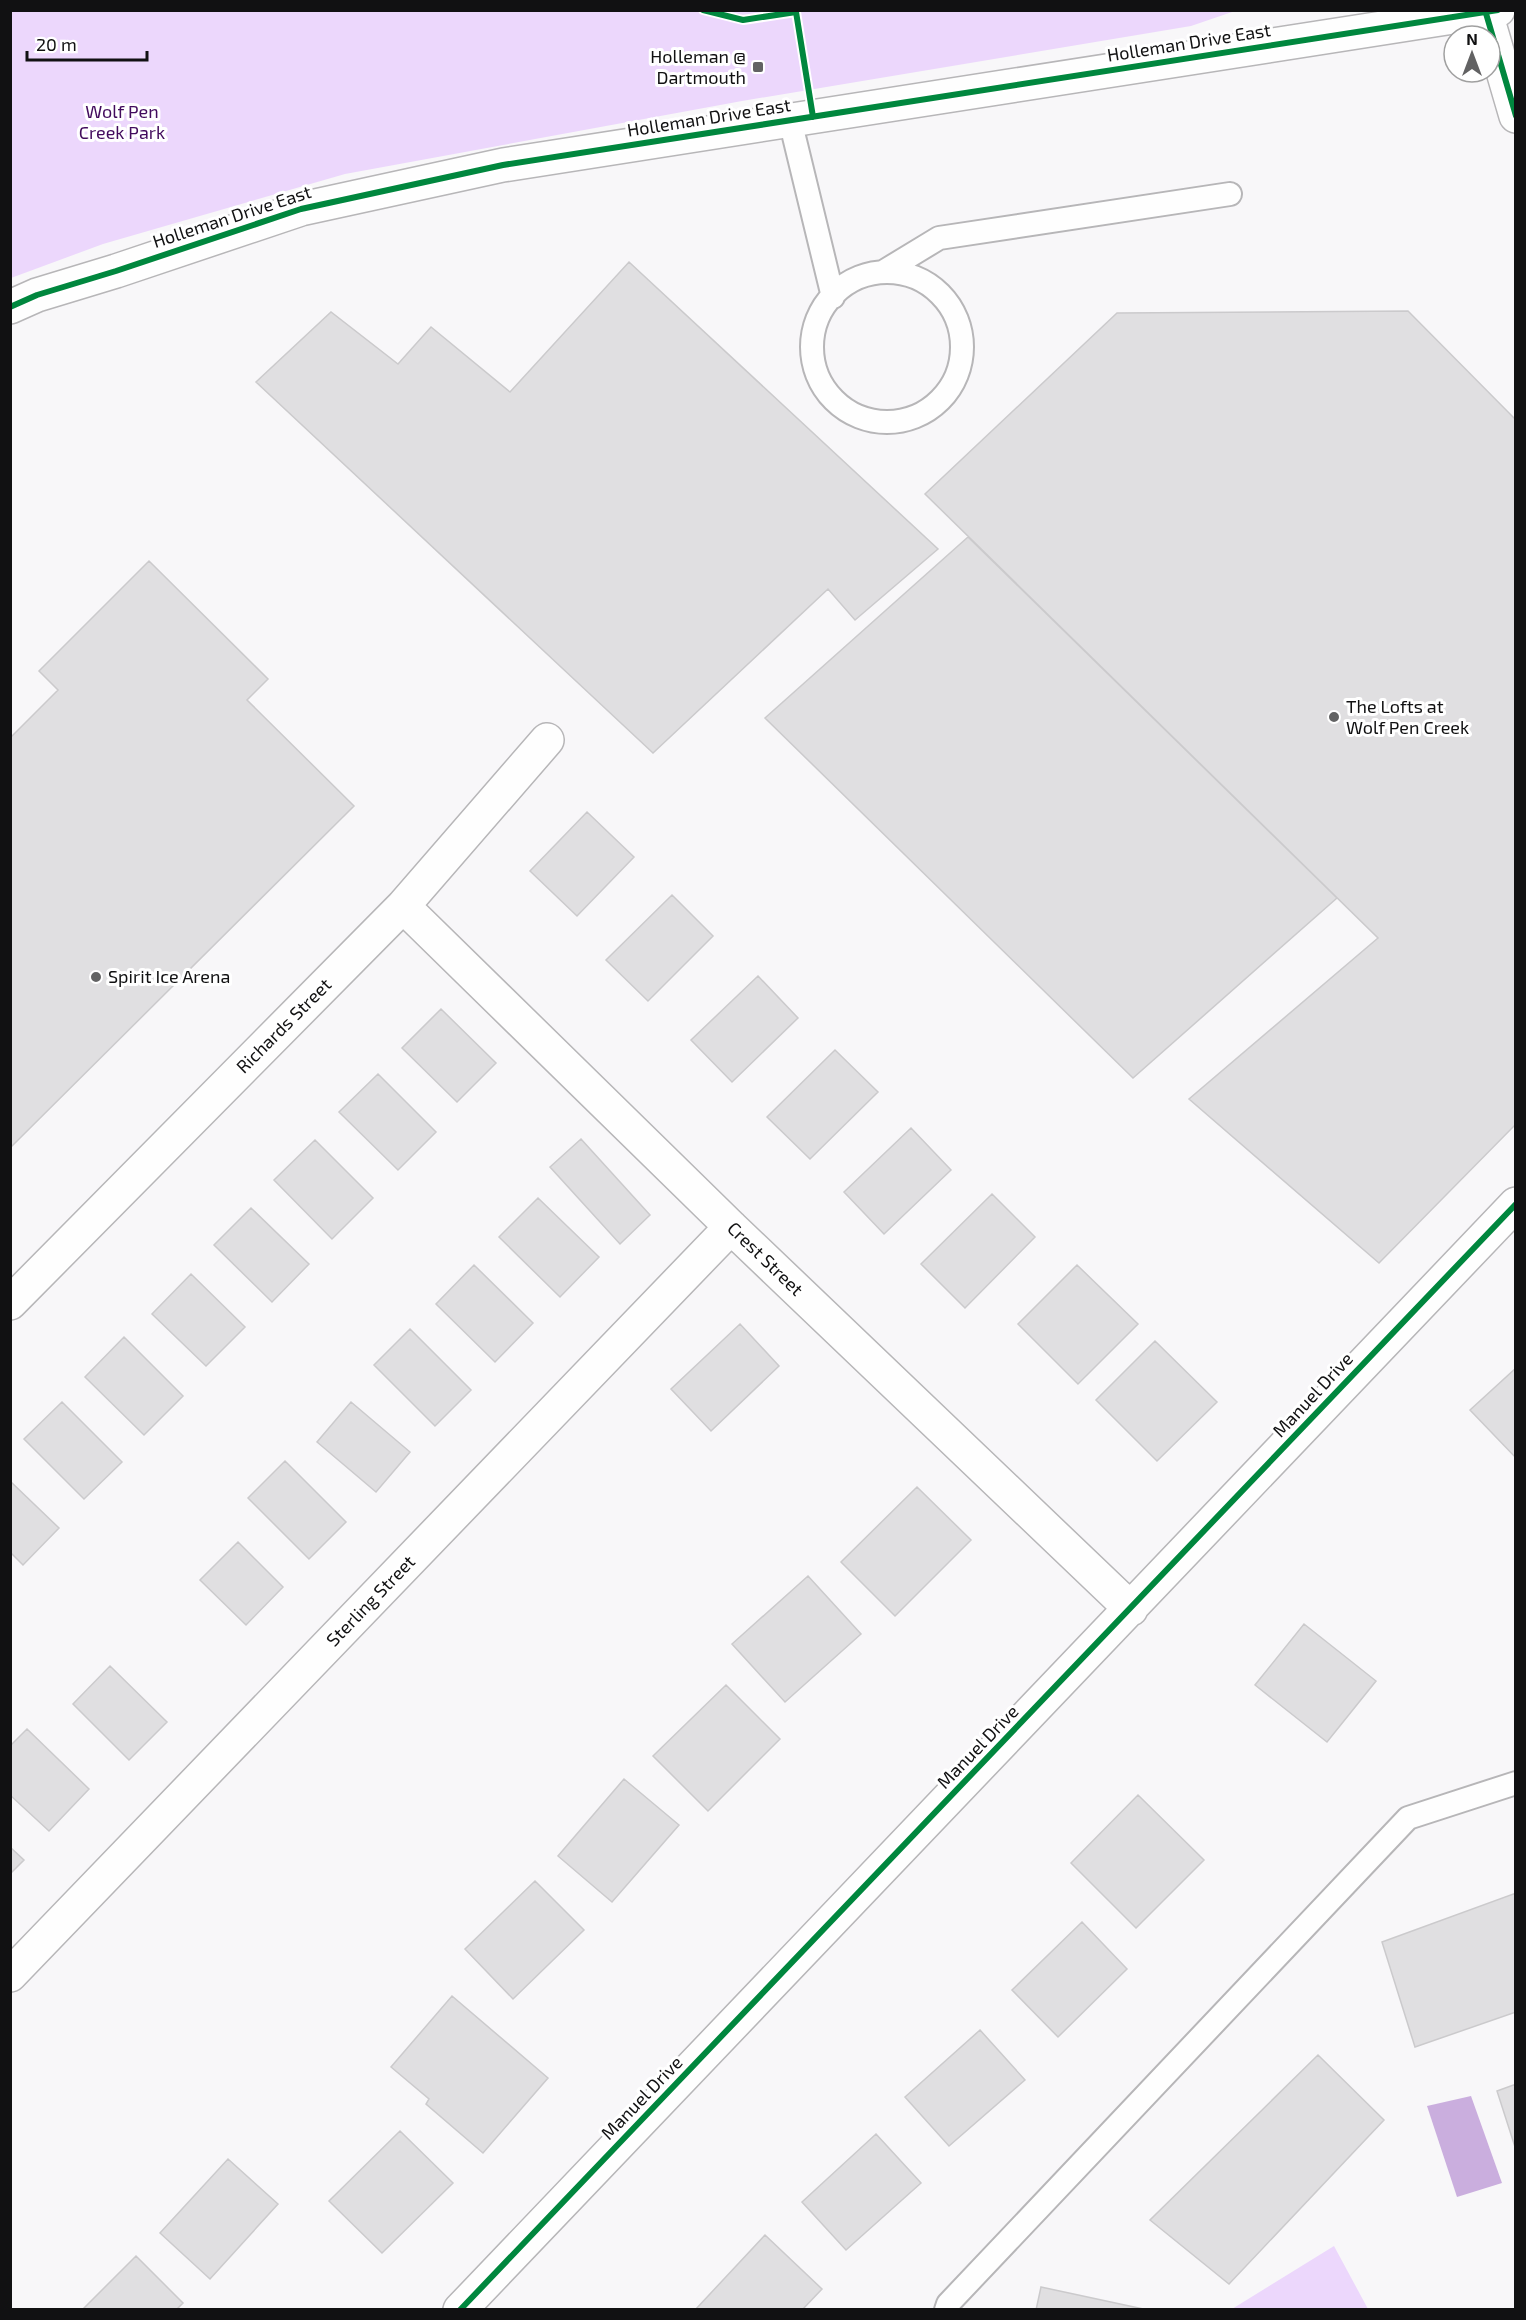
<svg xmlns="http://www.w3.org/2000/svg" width="1526" height="2320" font-family="'Exo 2',sans-serif">
	<rect width="100%" height="100%" fill="#f8f7f9"/>
	<path fill="#ecd7fc" d="M11 10H1235V11L1191 26 742 101 345 174 103 244 11 278Z
		M1334 2246 1368 2309H1232Z"/>
	<path fill="#caaede" d="M1471 2096 1502 2183 1457 2197 1427 2106Z"/>
	<path fill="#e0dfe1" stroke="#cbcacc" stroke-width="1.5" d="M629 262 938 549 855 620 828 589 653 753 256 382 331 312 398 364 431 327 510 392Z
		M1408 311 1516 420V1124L1379 1263 1189 1099 1378 938 925 494 1117 313Z
		M968 537 1337 898 1133 1078 765 718Z
		M149 561 268 679 247 700 354 806 10 1148V738L58 690 39 671Z
		M587 812 634 857 577 916 530 871Z
		M672 895 713 936 648 1001 606 960Z
		M758 976 798 1018 732 1082 691 1040Z
		M441 1009 496 1063 457 1102 402 1048Z
		M835 1050 878 1092 810 1159 767 1117Z
		M378 1074 436 1132 398 1170 339 1112Z
		M911 1128 951 1170 884 1234 844 1192Z
		M581 1139 650 1215 620 1244 550 1167Z
		M315 1140 373 1198 332 1239 274 1180Z
		M992 1194 1035 1237 965 1308 921 1264Z
		M538 1198 599 1257 560 1297 499 1237Z
		M251 1208 309 1264 272 1302 214 1245Z
		M474 1265 533 1323 495 1362 436 1304Z
		M1077 1265 1138 1324 1078 1384 1018 1324Z
		M191 1274 245 1327 206 1366 152 1314Z
		M740 1324 779 1366 711 1431 671 1389Z
		M410 1329 471 1390 435 1426 374 1365Z
		M124 1337 183 1396 144 1435 85 1377Z
		M1155 1341 1217 1402 1157 1461 1096 1400Z
		M1516 1368V1458L1470 1410Z
		M62 1402 122 1462 84 1499 24 1439Z
		M351 1402 410 1452 376 1492 317 1442Z
		M285 1461 346 1522 309 1559 248 1498Z
		M10 1481 59 1528 23 1565 10 1552Z
		M917 1487 971 1540 895 1616 841 1562Z
		M238 1542 283 1587 246 1625 200 1580Z
		M808 1576 861 1634 785 1702 732 1644Z
		M1304 1624 1376 1681 1327 1742 1255 1685Z
		M110 1666 167 1722 129 1760 73 1704Z
		M726 1685 780 1739 708 1811 653 1756Z
		M27 1729 89 1789 49 1831 10 1795V1746Z
		M624 1779 679 1825 612 1902 558 1856Z
		M1138 1795 1204 1860 1136 1928 1071 1863Z
		M10 1847 24 1860 10 1874Z
		M535 1881 584 1930 513 1999 465 1949Z
		M1516 1893V2012L1415 2047 1382 1942Z
		M1082 1922 1127 1969 1058 2037 1012 1990Z
		M452 1996 548 2078 483 2153 426 2104 429 2099 391 2067Z
		M980 2030 1025 2080 949 2146 905 2097Z
		M1318 2055 1384 2120 1229 2284 1150 2220Z
		M1516 2084V2150L1497 2091Z
		M400 2131 453 2183 382 2253 329 2201Z
		M876 2134 921 2183 846 2250 802 2202Z
		M228 2159 278 2204 210 2279 160 2233Z
		M765 2235 822 2289 802 2310H695Z
		M136 2256 183 2303 176 2310H82Z
		M1041 2287 1148 2310H1036Z"/>
	<g fill="none" stroke-linecap="round" stroke-linejoin="round">
		<defs>
			<path id="lane" d="M790 120 833 297
				M883 272 939 238 1230 194
				M812 347a75 75 0 1 1 150 0a75 75 0 1 1-150 0Z
				M946 2310 948 2304 1408 1818 1516 1783"/>
			<path id="street" d="M403 906 731 1227 1131 1609
				M10 1303 403 906 547 740
				M10 1975 731 1227
				M460 2310 1516 1204"/>
			<path id="secondary" d="M1485 10 1516 116
				M10 307 37 295 116 271 301 209 503 165 1498 10"/>
		</defs>
		<use href="#lane" stroke="#b7b6b8" stroke-width="26"/>
		<use href="#street" stroke="#b7b6b8" stroke-width="36"/>
		<use href="#secondary" stroke="#b7b6b8" stroke-width="36"/>
		<use href="#lane" stroke="#fefefe" stroke-width="22"/>
		<use href="#street" stroke="#fefefe" stroke-width="33"/>
		<use href="#secondary" stroke="#fefefe" stroke-width="33"/>
		<defs>
			<path id="cycleway" d="M703 10 743 20 796 12 813 117
				M1485 10 1516 116
				M10 307 37 295 116 271 301 209 503 165 1498 10
				M460 2310 1516 1204"/>
		</defs>
		<use href="#cycleway" stroke="#fff" stroke-width="10"/>
		<use href="#cycleway" stroke="#00873e" stroke-width="6"/>
	</g>
	<g fill="#626263" stroke="#fff" stroke-width="2">
		<rect x="752" y="61" width="12" height="12" rx="3"/>
		<circle cx="1334" cy="717" r="6"/>
		<circle cx="96" cy="977" r="6"/>
	</g>
	<g text-anchor="middle" stroke-width="6" stroke-linejoin="round" paint-order="stroke">
		<g font-size="18" fill="#111112" stroke="#fff">
			<text transform="translate(1189 43) rotate(-9)" y="6">Holleman Drive East</text>
			<text transform="translate(709 118) rotate(-9)" y="6">Holleman Drive East</text>
			<text transform="translate(232 217) rotate(-18)" y="6">Holleman Drive East</text>
			<text transform="translate(284 1026) rotate(-45)" y="6">Richards Street</text>
			<text transform="translate(765 1259) rotate(44)" y="6">Crest Street</text>
			<text transform="translate(1313 1395) rotate(-47)" y="6">Manuel Drive</text>
			<text transform="translate(371 1601) rotate(-46)" y="6">Sterling Street</text>
			<text transform="translate(978 1747) rotate(-46)" y="6">Manuel Drive</text>
			<text transform="translate(642 2098) rotate(-46)" y="6">Manuel Drive</text>
		</g>
		<g font-size="18" fill="#111112" stroke="#fff" text-anchor="start">
			<text x="746" y="63" text-anchor="end">Holleman @<tspan x="746" dy="21">Dartmouth</tspan></text>
			<text x="1346" y="713">The Lofts at<tspan x="1346" dy="21">Wolf Pen Creek</tspan></text>
			<text x="108" y="983">Spirit Ice Arena</text>
		</g>
		<g font-size="18" fill="#420b5d" stroke="#fff">
			<text x="122" y="118">Wolf Pen<tspan x="122" dy="21">Creek Park</tspan></text>
		</g>
	</g>
	<rect width="1526" height="2320" fill="none" stroke="#111112" stroke-width="24"/>
	<g transform="translate(1472 54)"><circle r="28" fill="#ffffff" stroke="#a0a0a0" stroke-width="1.5"/>
	<path d="M0-4.5L10 22L0 15L-10 22Z" fill="#626263"/>
	<text y="-9" font-size="16" font-weight="bold" text-anchor="middle" fill="#111112">N</text>
	</g>
	<path d="M27 51v9h120v-9" fill="none" stroke="#111112" stroke-width="3"/>
	<text x="36" y="51" font-size="18" fill="#111112" stroke="#ffffff" stroke-width="4.5" paint-order="stroke">20 m</text>
</svg>
